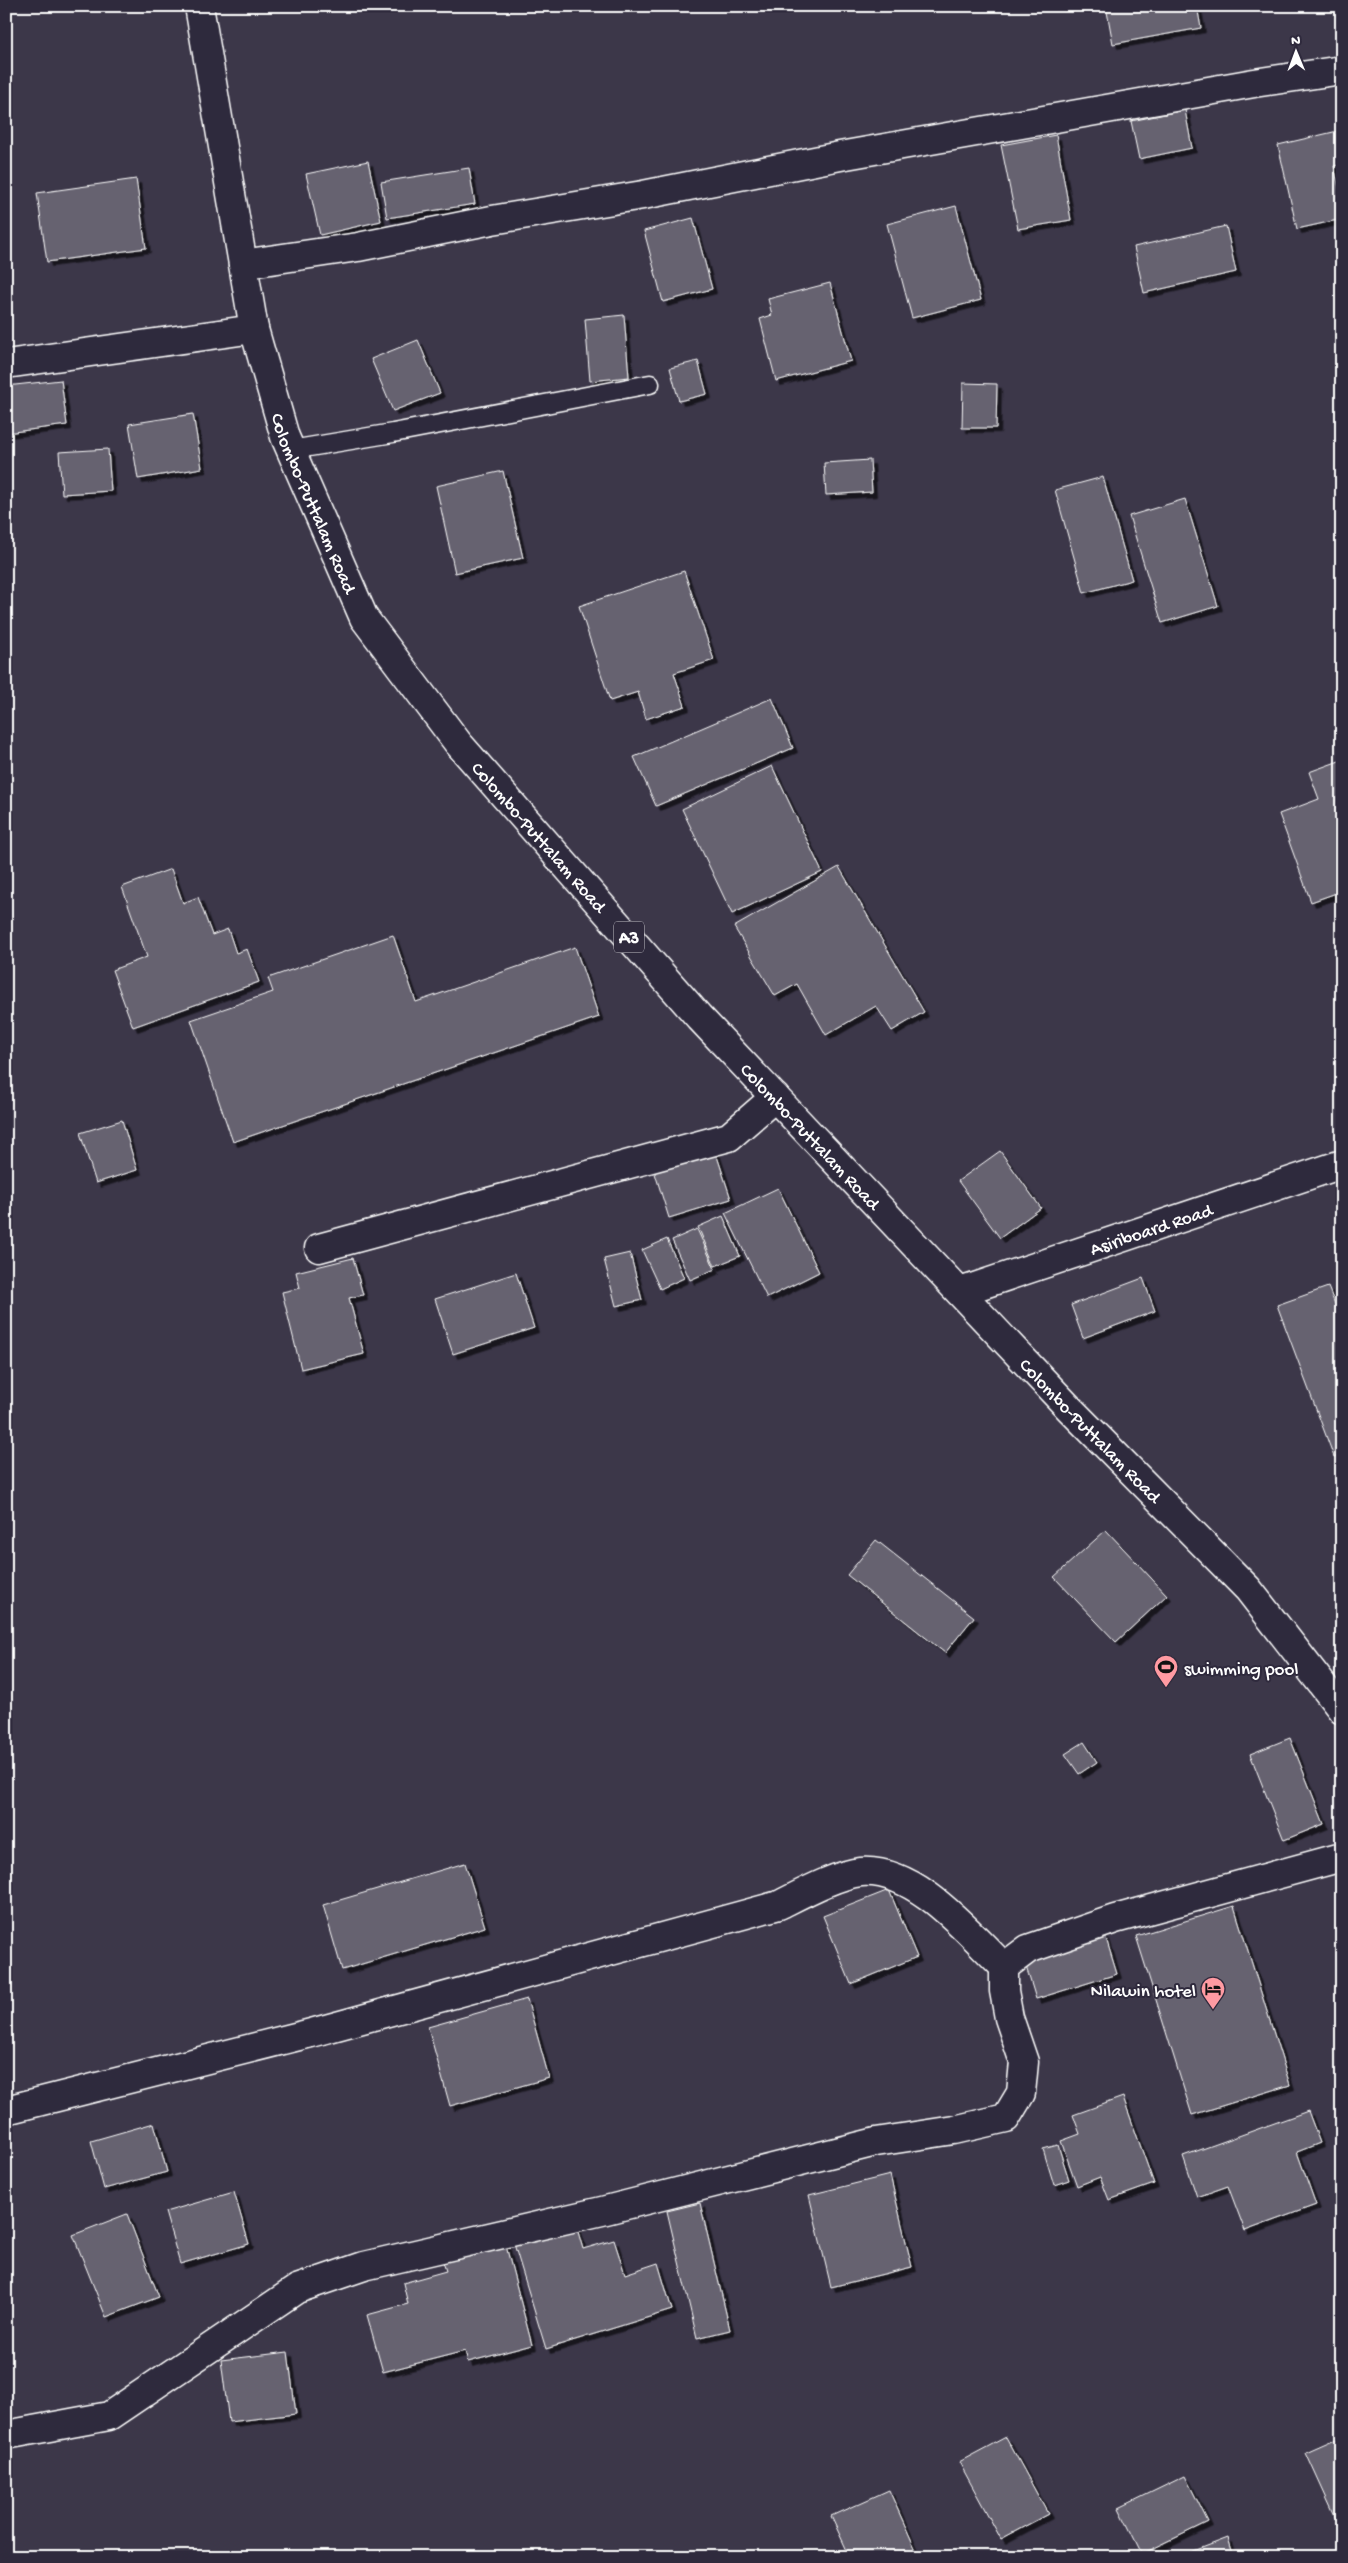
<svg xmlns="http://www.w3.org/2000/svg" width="1348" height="2563" font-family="'Gochi Hand',sans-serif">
	<defs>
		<filter id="shadow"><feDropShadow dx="4.5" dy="4.5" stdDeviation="0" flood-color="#0009"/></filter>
	</defs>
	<rect width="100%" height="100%" fill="#3c3749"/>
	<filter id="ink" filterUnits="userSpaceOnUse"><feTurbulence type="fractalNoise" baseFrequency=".02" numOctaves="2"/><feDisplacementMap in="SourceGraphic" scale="10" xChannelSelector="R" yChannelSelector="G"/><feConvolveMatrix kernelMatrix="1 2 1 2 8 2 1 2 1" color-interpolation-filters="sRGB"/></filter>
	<g filter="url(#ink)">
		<path fill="#666270" stroke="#fff" filter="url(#shadow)" d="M1106 6H1197L1201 28 1113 44Z
			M1185 110 1192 148 1139 159 1131 121Z
			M1342 130V164L1334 166 1342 202V219L1297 229 1278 145Z
			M1056 135 1071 220 1018 229 1001 145Z
			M368 161 381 221 320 235 306 174Z
			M469 168 475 204 387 218 381 182Z
			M136 179 146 248 47 262 37 193Z
			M956 206 981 300 912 318 887 224Z
			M693 218 712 289 663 302 644 231Z
			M1226 226 1236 272 1144 293 1134 247Z
			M830 283 851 361 776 381 760 319 772 315 768 299Z
			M624 315 629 377 590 381 585 319Z
			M418 340 440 393 393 411 371 359Z
			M698 361 707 394 679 401 670 368Z
			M61 380 67 425 6 433V386Z
			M963 383 997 384 996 428H962Z
			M193 414 202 468 138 479 129 424Z
			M108 449 111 491 62 494 59 452Z
			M870 460 872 492 826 495 824 463Z
			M503 471 523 558 455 573 436 486Z
			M1103 477 1132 580 1084 593 1055 490Z
			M1185 499 1218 606 1162 623 1129 516Z
			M684 571 714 660 674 673 685 706 646 719 638 692 610 701 579 606Z
			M772 698 793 748 656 806 634 757Z
			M1342 760V891L1311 902 1279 814 1319 799 1309 772Z
			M772 766 822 872 732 914 682 809Z
			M839 867 924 1012 892 1031 876 1006 826 1035 797 984 775 996 734 927Z
			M171 869 183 903 198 897 212 935 228 929 236 953 247 949 259 982 133 1027 112 970 147 957 122 887Z
			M393 935 416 1002 575 947 599 1017 233 1142 191 1020 273 992 268 978Z
			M122 1120 137 1170 96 1183 80 1133Z
			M714 1147 731 1199 669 1218 653 1167Z
			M1000 1151 1041 1208 1000 1238 958 1181Z
			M778 1188 819 1272 767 1298 725 1213Z
			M723 1216 740 1256 715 1266 698 1227Z
			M697 1229 715 1269 690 1280 672 1240Z
			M667 1239 684 1278 660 1289 642 1250Z
			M630 1253 642 1300 616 1306 604 1259Z
			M353 1258 363 1295 349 1298 364 1354 301 1369 282 1292 300 1288 296 1272Z
			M516 1273 534 1328 453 1354 435 1299Z
			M1143 1278 1155 1311 1083 1338 1071 1305Z
			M1328 1287 1342 1321V1455L1334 1457 1277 1305Z
			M1106 1530 1167 1595 1116 1642 1054 1577Z
			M876 1540 974 1617 945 1653 847 1575Z
			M1290 1738 1324 1824 1284 1840 1250 1754Z
			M1084 1742 1097 1762 1079 1774 1065 1754Z
			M465 1863 485 1927 342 1970 323 1905Z
			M889 1890 917 1957 851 1984 823 1916Z
			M1234 1906 1290 2085 1192 2115 1136 1936Z
			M1105 1935 1117 1974 1036 1999 1024 1960Z
			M527 1999 549 2078 450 2106 428 2027Z
			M1123 2097 1154 2184 1109 2200 1100 2177 1077 2186 1061 2141 1080 2134 1073 2115Z
			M1308 2111 1320 2143 1297 2152 1316 2205 1245 2231 1228 2186 1197 2197 1183 2156Z
			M154 2123 167 2172 104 2189 91 2141Z
			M1058 2145 1069 2180 1054 2185 1043 2149Z
			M890 2175 912 2267 831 2287 809 2195Z
			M234 2192 249 2244 180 2264 165 2212Z
			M700 2203 730 2330 697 2338 667 2211Z
			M127 2214 159 2297 106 2317 73 2235Z
			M576 2225 583 2249 614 2240 625 2274 658 2263 672 2310 546 2349 514 2244Z
			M505 2242 532 2345 468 2362 465 2351 383 2372 367 2315 408 2304 403 2283 446 2271 442 2259Z
			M288 2352 296 2414 229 2422 221 2360Z
			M1006 2437 1048 2514 1001 2539 959 2462Z
			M1342 2437V2532L1306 2453Z
			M1185 2476 1208 2522 1142 2554 1119 2508Z
			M889 2490 919 2557H850L831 2516Z
			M1228 2538 1234 2557H1178Z"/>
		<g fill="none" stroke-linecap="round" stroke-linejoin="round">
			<defs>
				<path id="service" d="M291 450 393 433 650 384"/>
				<g id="minor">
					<path d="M243 264 358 247 492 220 643 195 840 156 1254 83 1342 70"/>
					<path d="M6 364 254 329"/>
					<path d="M319 1248 729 1137 775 1097"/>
					<path id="s1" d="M960 1292 1342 1164"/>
					<path d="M6 2110 311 2033 779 1905C801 1894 838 1874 861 1872 916 1868 968 1932 1004 1967"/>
					<path d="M6 2435 109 2416 297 2289 364 2266 602 2211 876 2142 954 2130 1006 2118 1021 2093 1024 2062 1009 2018 1004 1991V1967L1028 1949 1115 1919 1342 1857"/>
				</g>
				<g id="trunk">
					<path id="s2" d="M199 6 254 329 285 437 364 618 458 743 699 1017 1069 1408 1248 1589 1342 1710"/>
				</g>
			</defs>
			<use href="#service" stroke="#fff" stroke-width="21"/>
			<use href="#minor" stroke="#fff" stroke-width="31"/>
			<use href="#trunk" stroke="#fff" stroke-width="31"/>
			<use href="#service" stroke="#2f2a3d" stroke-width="18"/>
			<use href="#minor" stroke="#2f2a3d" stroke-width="28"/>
			<use href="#trunk" stroke="#2f2a3d" stroke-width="28"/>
		</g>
	</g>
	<defs>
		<symbol id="stadium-pin" viewBox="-11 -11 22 30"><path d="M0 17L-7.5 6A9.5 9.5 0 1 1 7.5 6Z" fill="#ff9aa2" stroke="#2f2a3d"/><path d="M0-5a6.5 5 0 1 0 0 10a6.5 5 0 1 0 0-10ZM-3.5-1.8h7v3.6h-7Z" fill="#111"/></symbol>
		<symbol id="hotel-pin" viewBox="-11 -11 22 30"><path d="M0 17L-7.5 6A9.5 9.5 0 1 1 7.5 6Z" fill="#ff9aa2" stroke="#2f2a3d"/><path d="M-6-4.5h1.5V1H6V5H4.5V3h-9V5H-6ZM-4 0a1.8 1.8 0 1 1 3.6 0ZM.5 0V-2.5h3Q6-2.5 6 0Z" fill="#111"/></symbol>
	</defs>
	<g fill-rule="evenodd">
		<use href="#stadium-pin" x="1152" y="1653" width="28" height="38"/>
		<use href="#hotel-pin" x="1199" y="1975" width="28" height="38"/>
	</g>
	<g text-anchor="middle" stroke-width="4" stroke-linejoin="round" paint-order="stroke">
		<rect fill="#2f2a3d" stroke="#c1bfc5" stroke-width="1" x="614" y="921.5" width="30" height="31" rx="4"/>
		<g font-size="18" font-weight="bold" fill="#fff">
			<text x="629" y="943">A3</text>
		</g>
		<g font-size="19" fill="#fff" stroke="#2f2a3d">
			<text dy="7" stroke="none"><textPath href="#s2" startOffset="512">Colombo-Puttalam Road</textPath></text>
			<text dy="7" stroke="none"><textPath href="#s2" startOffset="918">Colombo-Puttalam Road</textPath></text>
			<text dy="7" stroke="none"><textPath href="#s2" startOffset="1322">Colombo-Puttalam Road</textPath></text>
			<text dy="7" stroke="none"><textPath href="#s1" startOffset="201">Asiriboard Road</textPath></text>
			<text dy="7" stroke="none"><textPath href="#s2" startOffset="1728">Colombo-Puttalam Road</textPath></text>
		</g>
		<g font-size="19" fill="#fff" stroke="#2f2a3d" text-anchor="start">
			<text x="1184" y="1674">swimming pool</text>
			<text x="1196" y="1996" text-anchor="end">Nilawin hotel</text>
		</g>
	</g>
	<rect width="1348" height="2563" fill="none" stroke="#2f2a3d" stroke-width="25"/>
	<rect x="12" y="12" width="1323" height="2538" fill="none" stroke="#fff" stroke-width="2" filter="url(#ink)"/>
	<g transform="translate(1296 52) rotate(359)" stroke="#2f2a3d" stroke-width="4" paint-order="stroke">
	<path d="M0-4L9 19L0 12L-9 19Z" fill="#ffffff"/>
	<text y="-8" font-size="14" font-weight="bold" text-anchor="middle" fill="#ffffff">N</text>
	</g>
</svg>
